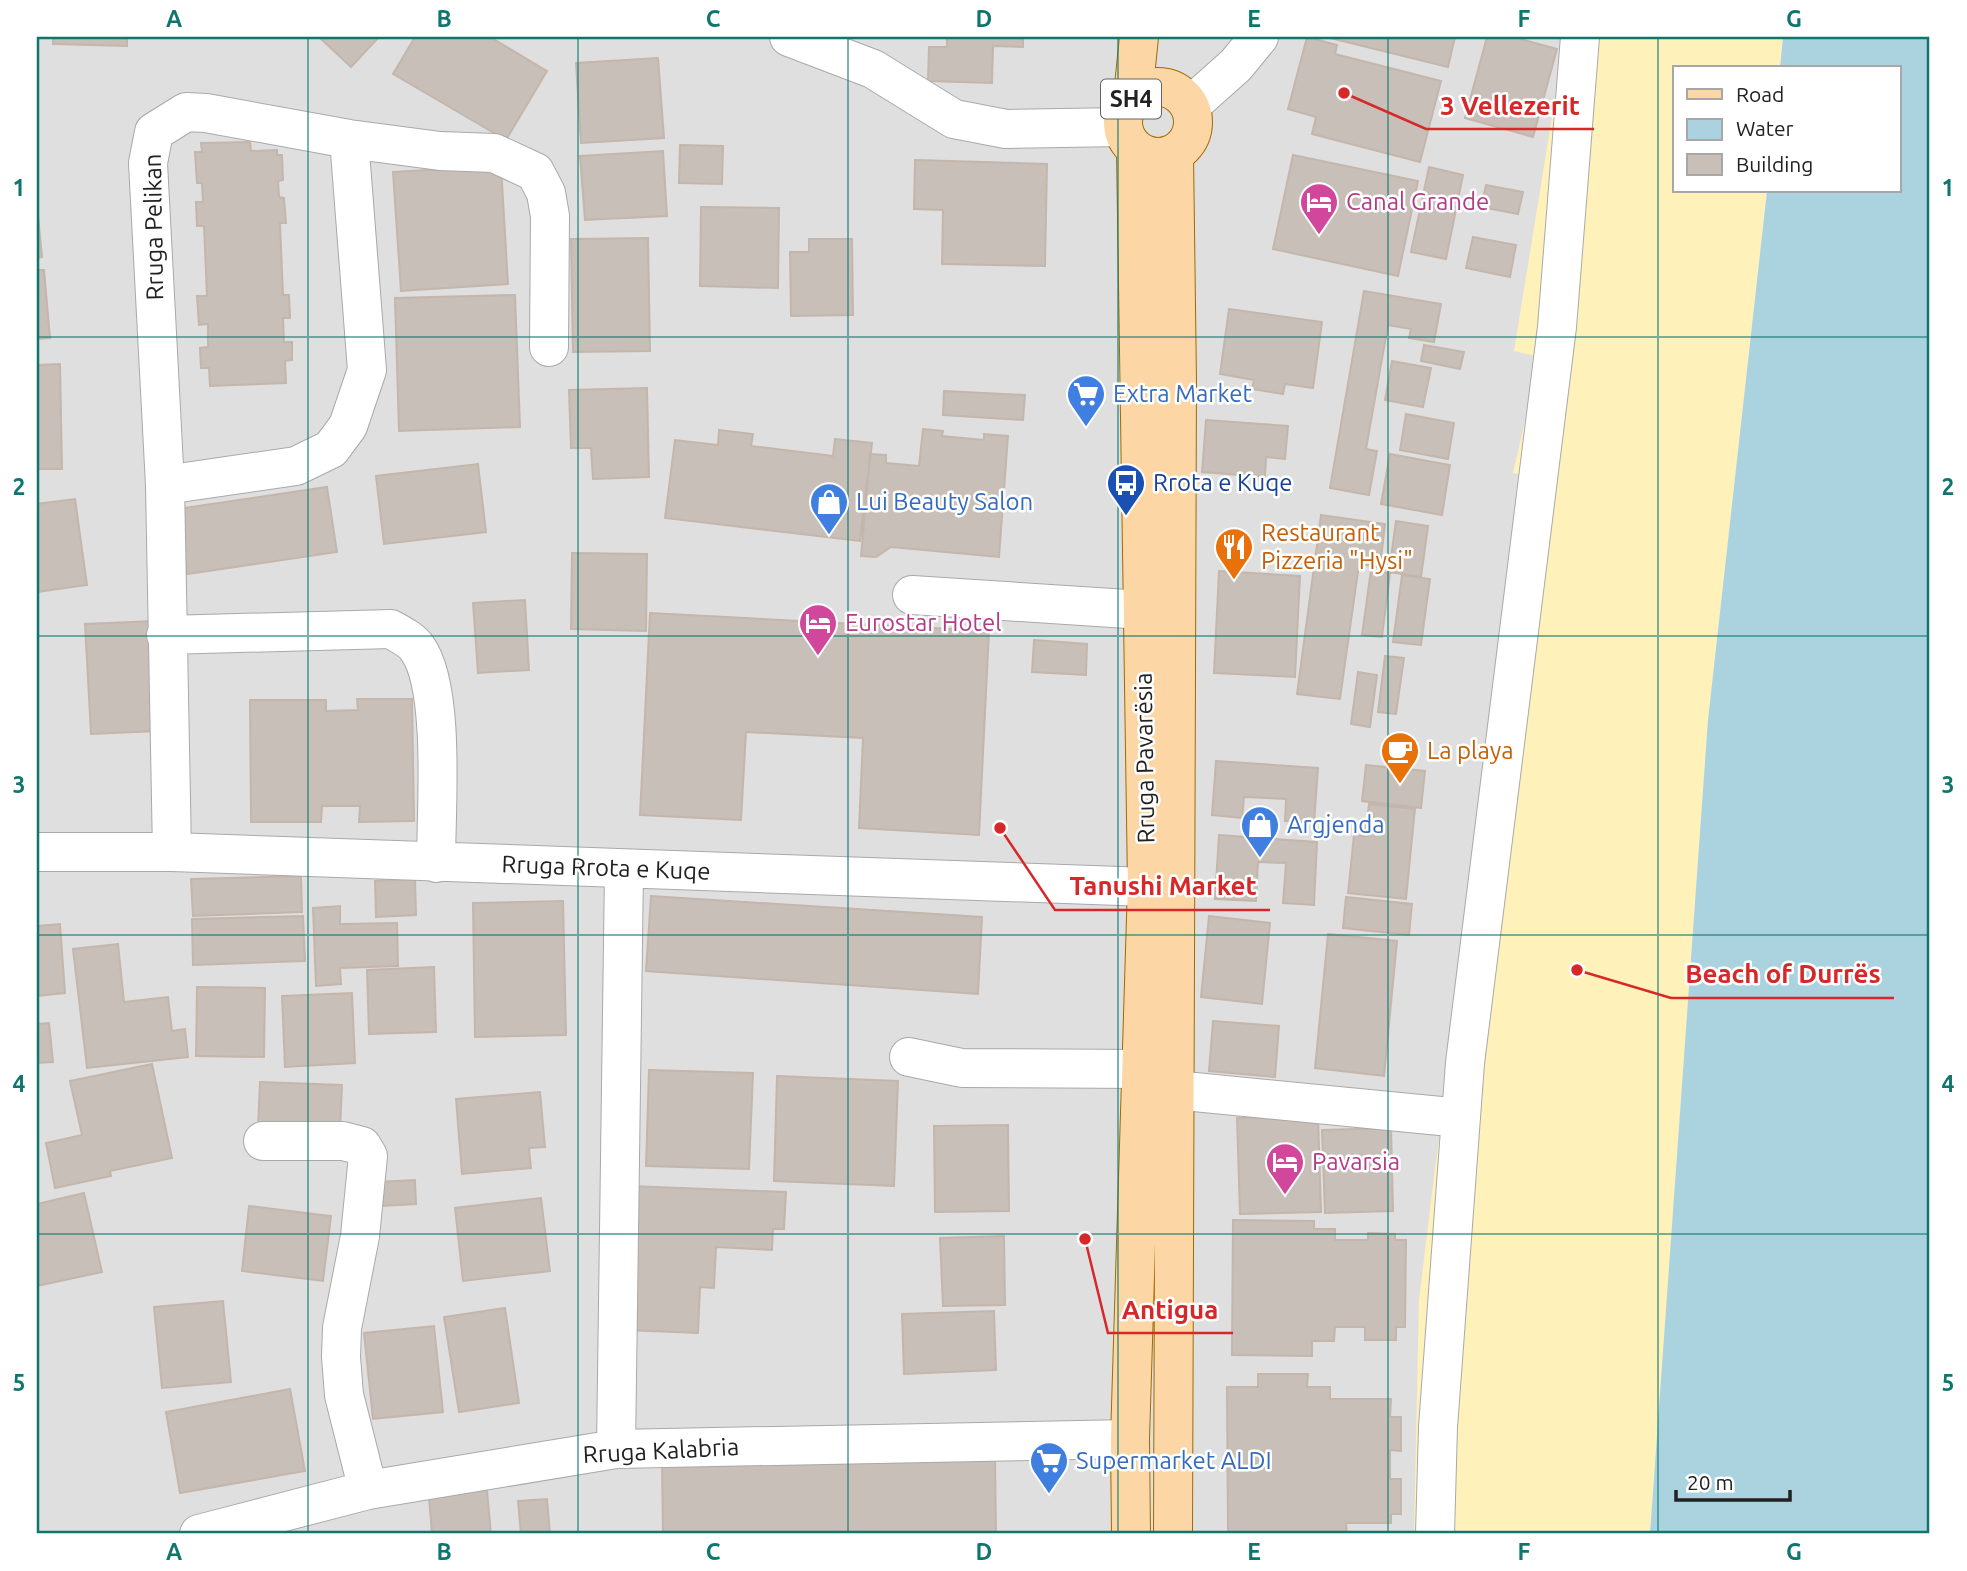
<svg xmlns="http://www.w3.org/2000/svg" width="1967" height="1571" font-family="Ubuntu,sans-serif">
	<rect width="100%" height="100%" fill="#f2efe9"/>
	<path fill="#e0dfdf" d="M37 37H1601L1445 1534H37Z"/>
	<path fill="#fff1ba" d="M1565 37H1783L1780 68H1675V191H1767L1708 720 1650 1534H1414L1419 1300 1436 1161 1536 478 1513 473 1540 357 1514 351Z"/>
	<path fill="#aad3df" d="M1783 37H1930V1534H1650L1708 720 1767 191H1899V68H1780Z"/>
	<path fill="#c7bfb8" stroke="#c4b6ab" stroke-width="2" d="M53 37H127V46L53 44Z
		M319 37H379L351 67Z
		M415 37H490L547 71 506 140 393 74Z
		M947 37H1023V47L993 46 992 83 928 81 929 47H947Z
		M1307 37 1337 45 1335 54 1441 81 1420 162 1312 134 1316 117 1288 109Z
		M1326 37H1455L1448 67Z
		M1487 37H1513L1557 49 1533 137 1465 118Z
		M658 58 664 138 581 143 576 63Z
		M250 142 251 151 277 150V155H282L283 180 278 181 279 197 284 198 286 223H280L283 295H289L290 318H283L284 342H292V360L285 361 286 383 210 386 209 368H201L200 348 208 347V324L199 325 197 296H207L204 226H197L196 202H203L202 183H197L195 152H202L201 143Z
		M680 145 723 146 722 184 679 183Z
		M663 151 667 216 585 220 580 156Z
		M1293 155 1418 181 1398 276 1273 249Z
		M915 160 1047 164 1045 266 942 264 943 210 914 209Z
		M501 166 508 284 401 291 393 172Z
		M1429 167 1463 175 1446 259 1411 252Z
		M1486 185 1523 192 1518 214 1481 207Z
		M37 205 42 257 37 258Z
		M701 207 779 208 778 288 700 286Z
		M1473 237 1516 245 1510 277 1466 268Z
		M648 238 650 351 573 352 571 239Z
		M809 239H852L853 315 791 316 790 252H809Z
		M37 270H44L50 338 37 339Z
		M1364 291 1441 304 1434 342 1409 338 1411 329 1388 325 1366 449 1377 451 1369 495 1330 488Z
		M515 295 520 427 399 431 395 298Z
		M1229 309 1322 322 1313 388 1285 384 1283 394 1252 389 1254 380 1220 374Z
		M1424 345 1464 352 1460 369 1421 361Z
		M1392 361 1431 368 1423 407 1385 400Z
		M60 364 62 469H37V365Z
		M647 388 649 477 593 479 591 448H571L569 390Z
		M944 391 1025 395 1023 420 943 415Z
		M1406 414 1454 423 1448 459 1400 450Z
		M1206 420 1288 426 1285 459 1266 457 1265 477 1202 472Z
		M923 429 943 431 942 436 984 440V434L1008 436 999 557 891 547 876 557 861 556 870 454 886 455V463L919 466Z
		M719 430 753 434 751 446 833 456 835 439 872 443 860 541 665 518 675 440 718 445Z
		M1390 454 1450 465 1442 515 1381 504Z
		M478 464 486 532 384 544 376 476Z
		M327 487 337 552 187 574 177 509Z
		M75 499 87 585 37 592V504Z
		M1321 515 1385 524 1380 567 1359 564 1340 699 1297 694Z
		M1396 521 1428 526 1421 577 1389 572Z
		M572 553 647 554 646 631 571 629Z
		M1371 570 1390 573 1382 637 1362 635Z
		M1219 571 1300 576 1295 677 1214 673Z
		M1402 575 1430 579 1421 645 1393 642Z
		M525 600 529 670 478 673 473 603Z
		M650 613 989 631 979 835 859 828 863 738 746 732 741 820 640 815Z
		M153 621 158 731 91 734 85 624Z
		M1034 640 1087 644 1086 675 1032 672Z
		M1385 656 1404 658 1396 714 1378 712Z
		M1358 672 1377 675 1370 727 1351 724Z
		M357 699H412L414 821 359 822 360 806H322L321 822H251L250 700H326V711L358 710Z
		M1216 761 1318 768 1314 823 1285 821 1286 799 1244 797 1242 818 1212 815Z
		M1366 765 1425 771 1421 808 1362 801Z
		M1369 804 1415 809 1406 899 1348 893 1354 835 1365 836Z
		M1219 835 1317 842 1314 905 1283 903 1286 863 1258 862 1256 901 1215 899Z
		M301 876 302 912 193 916 191 879Z
		M415 879 416 915 376 917 375 881Z
		M651 896 982 917 978 994 646 971Z
		M1346 897 1412 904 1409 935 1343 928Z
		M563 901 566 1035 475 1037 473 903Z
		M340 906V924L397 923 398 966 340 968 341 984 316 986 313 908Z
		M303 916 305 961 193 965 192 919Z
		M1209 916 1270 923 1262 1004 1201 997Z
		M60 924 65 993 37 996V926Z
		M1328 934 1397 941 1384 1076 1315 1068Z
		M118 944 124 1002 168 997 172 1031 185 1029 188 1057 87 1068 73 949Z
		M434 967 436 1032 369 1034 367 970Z
		M197 987 265 988 264 1057 196 1056Z
		M352 993 355 1063 285 1067 282 996Z
		M1213 1021 1279 1026 1275 1077 1209 1071Z
		M49 1023 53 1062 37 1063V1024Z
		M152 1064 172 1158 110 1171 111 1176 55 1188 46 1143 82 1135 70 1081Z
		M649 1070 753 1073 749 1169 646 1166Z
		M777 1076 898 1081 894 1186 774 1181Z
		M260 1082 342 1085 340 1132 258 1128Z
		M540 1092 545 1147 529 1148 531 1168 462 1174 456 1099Z
		M1318 1116 1321 1212 1240 1214 1237 1118Z
		M1008 1125 1009 1211 935 1212 934 1126Z
		M1391 1128 1393 1211 1325 1213 1322 1130Z
		M415 1180 416 1204 380 1206 378 1182Z
		M630 1186 786 1192 784 1229H773L772 1250 716 1247 714 1288 700 1287 698 1333 625 1330Z
		M84 1193 102 1272 37 1286V1204Z
		M541 1198 550 1271 463 1281 455 1208Z
		M249 1206 331 1216 323 1281 242 1271Z
		M1233 1220 1314 1221V1229H1335V1240H1368V1233L1395 1234V1240H1406L1405 1327H1396V1340H1365V1327H1335L1334 1341H1312V1356L1232 1355Z
		M1004 1236 1005 1305 943 1306 940 1238Z
		M223 1301 231 1382 162 1388 154 1307Z
		M505 1308 519 1403 459 1412 444 1317Z
		M994 1311 996 1370 904 1374 902 1314Z
		M434 1326 443 1412 373 1419 364 1333Z
		M1258 1374H1308L1307 1387H1330V1399H1391L1390 1417H1401V1451L1390 1450V1479H1401V1514H1391V1523H1346L1347 1534H1228L1227 1387H1258Z
		M290 1389 305 1471 180 1493 166 1412Z
		M995 1459 996 1534H663L662 1463Z
		M486 1480 491 1534H432L428 1485Z
		M547 1499 550 1534H521L518 1501Z"/>
	<g fill="none" stroke-linecap="round" stroke-linejoin="round">
		<defs>
			<path id="minor" d="M789 37 873 69 954 119 1006 129 1123 127
				M1190 106 1236 65 1259 37
				M165 485 296 466 331 449 348 426 367 370 349 139
				M912 595 1143 610
				M166 635 391 629C399 634 412 640 417 648 446 687 436 811 436 863
				M37 852H172L1175 888
				M172 852 165 485 148 163 154 132 186 112 206 113 349 139 440 151 494 153 535 172 546 193 550 216 549 347
				M909 1057 962 1068 1141 1069
				M1174 1090 1461 1118
				M263 1141H343L362 1146 368 1156 360 1236 342 1328 341 1357 344 1395 368 1490
				M616 1449 624 869
				M199 1534 368 1490 616 1449 1130 1439
				M1435 1534 1438 1427 1465 1063 1557 327 1580 37"/>
			<path id="major" d="M1123 122a35 35 0 1 1 70 0a35 35 0 1 1-70 0Z
				M1133 96 1139 37
				M1131 1534 1130 1439 1147 885 1136 150
				M1173 1534 1177 382 1174 154"/>
		</defs>
		<use href="#minor" stroke="#a9a9a9" stroke-width="40"/>
		<use href="#major" stroke="#a06b00" stroke-width="40"/>
		<use href="#minor" stroke="#fff" stroke-width="38"/>
		<use href="#major" stroke="#fcd6a4" stroke-width="38"/>
	</g>
	<path fill="none" stroke="#0f766e" stroke-width="2" stroke-opacity="0.55" d="M308 37V1534M578 37V1534M848 37V1534M1118 37V1534M1388 37V1534M1658 37V1534M37 337H1930M37 636H1930M37 935H1930M37 1234H1930"/>
	<defs>
		<symbol id="hotel-pin" viewBox="-11 -11 22 30"><path d="M0 17L-7.5 6A9.5 9.5 0 1 1 7.5 6Z" fill="#d1479c" stroke="#fff"/><path d="M-6-4.5h1.5V1H6V5H4.5V3h-9V5H-6ZM-4 0a1.8 1.8 0 1 1 3.6 0ZM.5 0V-2.5h3Q6-2.5 6 0Z" fill="#fff"/></symbol>
		<symbol id="supermarket-pin" viewBox="-11 -11 22 30"><path d="M0 17L-7.5 6A9.5 9.5 0 1 1 7.5 6Z" fill="#3f7fe0" stroke="#fff"/><path d="M-6-5.5h2.5l.6 2H6L4.5 2H-2.5L-4.4-4H-6ZM-1.5 3.2a1.3 1.3 0 1 0 .1 0ZM3 3.2a1.3 1.3 0 1 0 .1 0Z" fill="#fff"/></symbol>
		<symbol id="bus-pin" viewBox="-11 -11 22 30"><path d="M0 17L-7.5 6A9.5 9.5 0 1 1 7.5 6Z" fill="#1a4fb4" stroke="#fff"/><path d="M-5-6H5V4H4V6H2V4H-2V6H-4V4H-5ZM-3.5-4V0h7V-4ZM-3.5 1.2v1.5H-2V1.2ZM2 1.2v1.5H3.5V1.2Z" fill="#fff"/></symbol>
		<symbol id="shop-pin" viewBox="-11 -11 22 30"><path d="M0 17L-7.5 6A9.5 9.5 0 1 1 7.5 6Z" fill="#3f7fe0" stroke="#fff"/><path d="M-5-2.5h2.3a2.7 3.5 0 0 1 5.4 0H5L5.5 6h-11ZM-1.5-2.5h3a1.5 2.3 0 0 0-3 0Z" fill="#fff"/></symbol>
		<symbol id="restaurant-pin" viewBox="-11 -11 22 30"><path d="M0 17L-7.5 6A9.5 9.5 0 1 1 7.5 6Z" fill="#e8710a" stroke="#fff"/><path d="M-5-6h1v4h1v-4h1v4h1v-4h1v5L-1.5 .5V6h-2V.5L-5-1ZM5-6V6H3V1.5H1.5Q1.5-4 5-6Z" fill="#fff"/></symbol>
		<symbol id="cafe-pin" viewBox="-11 -11 22 30"><path d="M0 17L-7.5 6A9.5 9.5 0 1 1 7.5 6Z" fill="#e8710a" stroke="#fff"/><path d="M-5.5-4.5H6V0H3Q3 3.5 0 3.5H-2.5Q-5.5 3.5-5.5 0ZM3-3.2v2h1.7v-2ZM-6 4.5H4V6H-6Z" fill="#fff"/></symbol>
	</defs>
	<g fill-rule="evenodd">
		<use href="#hotel-pin" x="1297" y="180" width="44" height="60"/>
		<use href="#supermarket-pin" x="1064" y="372" width="44" height="60"/>
		<use href="#bus-pin" x="1104" y="461" width="44" height="60"/>
		<use href="#shop-pin" x="807" y="480" width="44" height="60"/>
		<use href="#restaurant-pin" x="1212" y="525" width="44" height="60"/>
		<use href="#hotel-pin" x="796" y="601" width="44" height="60"/>
		<use href="#cafe-pin" x="1378" y="729" width="44" height="60"/>
		<use href="#shop-pin" x="1238" y="803" width="44" height="60"/>
		<use href="#hotel-pin" x="1263" y="1140" width="44" height="60"/>
		<use href="#supermarket-pin" x="1027" y="1439" width="44" height="60"/>
	</g>
	<g text-anchor="middle" stroke-width="5" stroke-linejoin="round" paint-order="stroke">
		<rect fill="#fff" stroke="#646464" stroke-width="2" x="1101" y="79.5" width="60" height="39" rx="5"/>
		<g font-size="23" font-weight="bold" fill="#222">
			<text x="1131" y="107">SH4</text>
		</g>
		<g font-size="24" fill="#b23c85" stroke="#fff" text-anchor="start">
			<text x="1346" y="210">Canal Grande</text>
			<text x="845" y="631">Eurostar Hotel</text>
			<text x="1312" y="1170">Pavarsia</text>
		</g>
		<g font-size="24" fill="#222" stroke="#fff">
			<text transform="translate(154 227) rotate(-91)" y="8">Rruga Pelikan</text>
			<text transform="translate(1145 758) rotate(-91)" y="8">Rruga Pavarësia</text>
			<text transform="translate(606 868) rotate(2)" y="8">Rruga Rrota e Kuqe</text>
			<text transform="translate(661 1451) rotate(-3)" y="8">Rruga Kalabria</text>
		</g>
		<g font-size="24" fill="#366cbe" stroke="#fff" text-anchor="start">
			<text x="1113" y="402">Extra Market</text>
			<text x="856" y="510">Lui Beauty Salon</text>
			<text x="1287" y="833">Argjenda</text>
			<text x="1076" y="1469">Supermarket ALDI</text>
		</g>
		<g font-size="24" fill="#164399" stroke="#fff" text-anchor="start">
			<text x="1153" y="491">Rrota e Kuqe</text>
		</g>
		<g font-size="24" fill="#c56008" stroke="#fff" text-anchor="start">
			<text x="1261" y="541">Restaurant<tspan x="1261" dy="28">Pizzeria "Hysi"</tspan></text>
			<text x="1427" y="759">La playa</text>
		</g>
	</g>
	<path fill="none" stroke="#d62828" stroke-width="2.5" d="M1344 93L1426 129H1594M1000 828L1055 910H1270M1577 970L1671 998H1894M1085 1239L1108 1333H1233"/>
	<g fill="#d62828" stroke="#fff" stroke-width="2.5">
		<circle cx="1344" cy="93" r="7"/>
		<circle cx="1000" cy="828" r="7"/>
		<circle cx="1577" cy="970" r="7"/>
		<circle cx="1085" cy="1239" r="7"/>
	</g>
	<g font-size="26" text-anchor="middle" font-weight="bold" fill="#d62828" stroke="#fff" stroke-width="5" stroke-linejoin="round" paint-order="stroke">
		<text x="1510" y="115">3 Vellezerit</text>
		<text x="1163" y="895">Tanushi Market</text>
		<text x="1783" y="983">Beach of Durrës</text>
		<text x="1170" y="1319">Antigua</text>
	</g>
	<rect width="1967" height="1571" fill="none" stroke="#ffffff" stroke-width="77"/>
	<rect x="1673" y="66" width="228" height="126" fill="#ffffff" stroke="#a7a7a7" stroke-width="2"/>
	<rect x="1687" y="89" width="35" height="10" fill="#fcd6a4" stroke="#a7a7a7" stroke-width="2"/>
	<text x="1736" y="102" font-size="21" fill="#222222">Road</text>
	<rect x="1687" y="119" width="35" height="21" fill="#aad3df" stroke="#a7a7a7" stroke-width="2"/>
	<text x="1736" y="136" font-size="21" fill="#222222">Water</text>
	<rect x="1687" y="154" width="35" height="21" fill="#c7bfb8" stroke="#a7a7a7" stroke-width="2"/>
	<text x="1736" y="172" font-size="21" fill="#222222">Building</text>
	<path d="M1676 1490v10h114v-10" fill="none" stroke="#222222" stroke-width="3.5"/>
	<text x="1687" y="1490" font-size="21" fill="#222222" stroke="#ffffff" stroke-width="5" paint-order="stroke">20 m</text>
	<rect x="38" y="38" width="1890" height="1494" fill="none" stroke="#0f766e" stroke-width="2.5"/>
	<g font-size="23" text-anchor="middle" font-weight="bold" fill="#0f766e">
		<text x="174" y="27">A</text>
		<text x="444" y="27">B</text>
		<text x="713" y="27">C</text>
		<text x="984" y="27">D</text>
		<text x="1254" y="27">E</text>
		<text x="1524" y="27">F</text>
		<text x="1794" y="27">G</text>
		<text x="19" y="196">1</text>
		<text x="1948" y="196">1</text>
		<text x="19" y="495">2</text>
		<text x="1948" y="495">2</text>
		<text x="19" y="793">3</text>
		<text x="1948" y="793">3</text>
		<text x="19" y="1092">4</text>
		<text x="1948" y="1092">4</text>
		<text x="19" y="1391">5</text>
		<text x="1948" y="1391">5</text>
		<text x="174" y="1560">A</text>
		<text x="444" y="1560">B</text>
		<text x="713" y="1560">C</text>
		<text x="984" y="1560">D</text>
		<text x="1254" y="1560">E</text>
		<text x="1524" y="1560">F</text>
		<text x="1794" y="1560">G</text>
	</g>
</svg>
